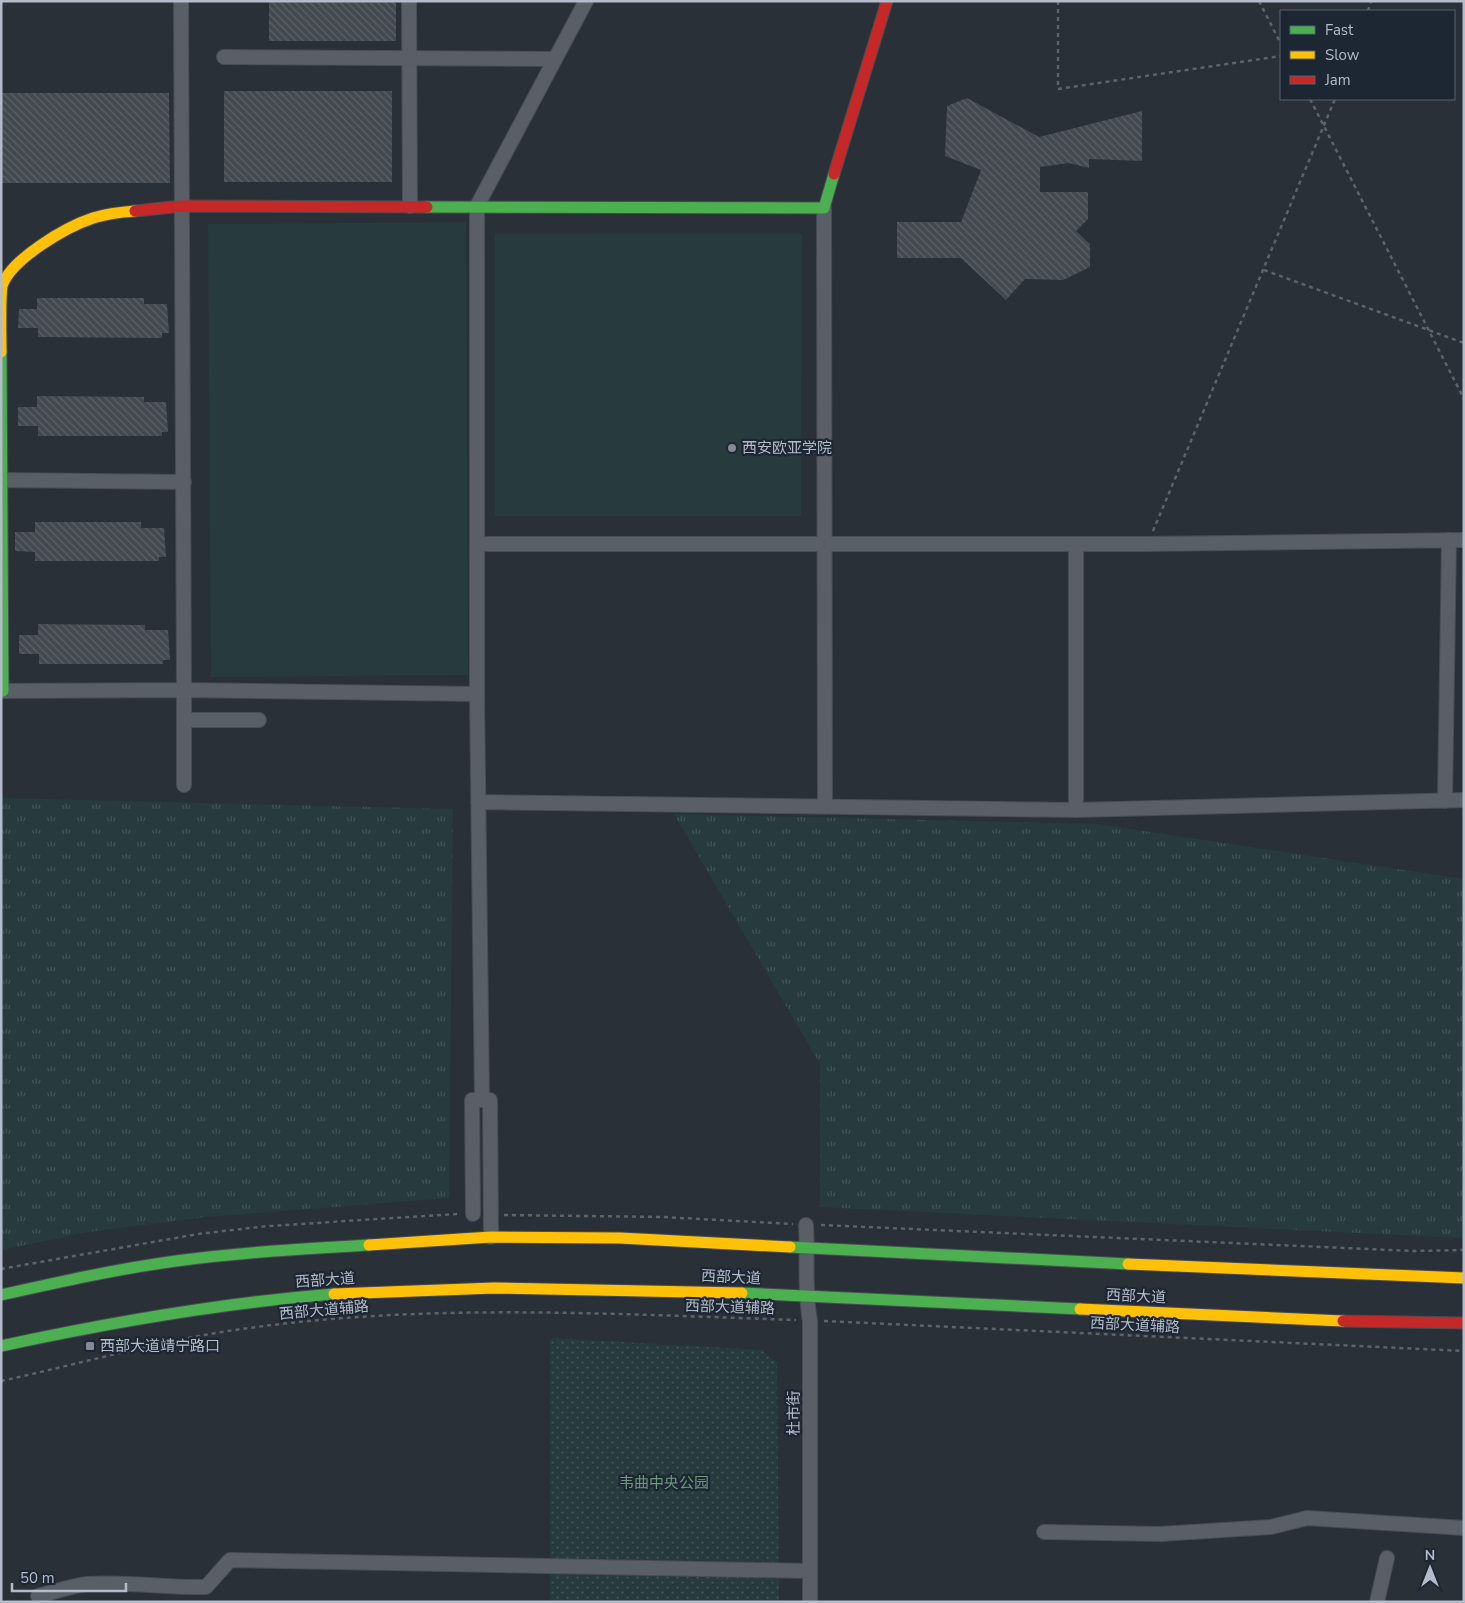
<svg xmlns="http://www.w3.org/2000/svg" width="1465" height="1603" font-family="'Nunito Sans','Noto Sans SC',sans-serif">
	<defs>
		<pattern id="grass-tufts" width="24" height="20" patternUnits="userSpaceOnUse" patternTransform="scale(1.25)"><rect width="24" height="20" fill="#273a3e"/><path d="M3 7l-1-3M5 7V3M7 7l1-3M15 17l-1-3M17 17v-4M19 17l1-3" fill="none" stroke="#445559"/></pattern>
		<pattern id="park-dots" width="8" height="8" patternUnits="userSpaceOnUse" patternTransform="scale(1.25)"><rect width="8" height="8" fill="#273a3e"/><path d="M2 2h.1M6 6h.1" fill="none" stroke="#445559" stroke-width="1.8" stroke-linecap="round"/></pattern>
		<pattern id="building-back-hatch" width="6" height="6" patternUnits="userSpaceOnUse" patternTransform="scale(1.25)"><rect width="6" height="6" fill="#444950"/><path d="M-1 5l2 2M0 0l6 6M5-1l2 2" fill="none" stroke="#5d6168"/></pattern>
	</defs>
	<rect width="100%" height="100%" fill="#2a3038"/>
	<path fill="url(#grass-tufts)" d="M1 798 453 809 449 1198 207 1217 88 1232 1 1250Z
		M674 814 1097 824 1464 879V1238L820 1207V1064Z"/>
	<path fill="url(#park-dots)" d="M550 1338 762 1350 777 1363 779 1602H550Z"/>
	<path fill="#273a3e" d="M466 222 468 675 211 677 208 224Z
		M495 234H802L801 516H495Z"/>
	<path fill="url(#building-back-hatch)" d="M269 1H396V41H269Z
		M224 91H392V182H224Z
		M1 93H169L170 183H1Z
		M967 98 1039 137 1142 111V161L1089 159V168L1069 163 1040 167V192H1088V219L1076 231 1090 244V267L1063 280 1025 279 1006 300 961 258H897V222H961L981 170 945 156 947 106Z
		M37 298H144V304H167L169 333H162V338L38 337V328H18L19 309H37Z
		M37 396 144 397V402H166L168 432H162V436H38V426H18V407H37Z
		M35 522H141V528H164L166 557H159V561H35V552L15 551V532H35Z
		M38 624 145 625V630H168L170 660H163V664H39V654H19V635H38Z"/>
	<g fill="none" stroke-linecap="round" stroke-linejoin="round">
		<defs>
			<path id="street" d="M181 1 184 690 477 694
				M409 1 410 206
				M224 57 555 59
				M824 208 825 807
				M1 480 184 482
				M478 544H1147L1464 540
				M1076 544V810L1464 800
				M1 691 184 690V785
				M184 720H259
				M1445 801 1449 540
				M478 802 1076 810
				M482 1100 477 694V206L586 1
				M473 1214 472 1100H490L491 1237
				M806 1225C808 1257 804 1289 810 1321V1602
				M1044 1532 1160 1534 1271 1527 1307 1518 1464 1528
				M38 1596C54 1592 71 1586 87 1584 127 1581 166 1588 206 1587L230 1560 810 1571
				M1377 1602 1387 1558"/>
			<path id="fast" d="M427 207 824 208 834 174
				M1 352 3 691
				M790 1247 1128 1264
				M742 1293 1080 1309
				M1 1295C59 1282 117 1269 176 1261 240 1252 305 1249 369 1245
				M1 1346C112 1322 221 1303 334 1294"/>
			<path id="slow" d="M1 352C1 336 0 299 2 286 11 259 66 227 93 218 106 214 121 212 135 211
				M369 1245 491 1237 620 1238 790 1247
				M1128 1264 1464 1278
				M334 1294 494 1288 742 1293
				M1080 1309 1343 1321"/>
			<path id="jam" d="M834 174 887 1
				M135 211 182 206 427 207
				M1343 1321 1464 1323"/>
		</defs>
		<use href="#street" stroke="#484c53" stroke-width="16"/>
		<use href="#fast" stroke="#484c53" stroke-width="13"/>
		<use href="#slow" stroke="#484c53" stroke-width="13"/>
		<use href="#jam" stroke="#484c53" stroke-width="13"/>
		<path stroke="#5d636a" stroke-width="2.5" stroke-dasharray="4 4" stroke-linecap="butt" d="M1058 1V89L1281 56
			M1259 1 1281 44
			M1368 11 1371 1
			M1310 99 1464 399
			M1264 270 1464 343
			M1153 531 1335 99
			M504 1215 663 1217 793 1224
			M821 1225 1414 1251 1464 1250
			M1 1269 198 1234 268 1226 458 1214
			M824 1321 1464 1351
			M1 1381C84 1363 165 1339 249 1328 430 1303 614 1314 796 1320"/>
		<use href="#street" stroke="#5a5e66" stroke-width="14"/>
		<use href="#fast" stroke="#4caf50" stroke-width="11"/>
		<use href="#slow" stroke="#ffc107" stroke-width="11"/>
		<use href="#jam" stroke="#c62828" stroke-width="11"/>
	</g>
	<g fill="#848b96" stroke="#1d2633" stroke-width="2">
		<circle cx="732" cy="448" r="5"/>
		<rect x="85" y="1341" width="10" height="10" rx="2.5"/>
	</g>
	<g text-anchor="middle" stroke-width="4.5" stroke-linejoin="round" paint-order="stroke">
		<g font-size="15" fill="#b4bcc9" stroke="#1d2633" text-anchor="start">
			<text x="742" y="453">西安欧亚学院</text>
			<text x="100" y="1351">西部大道靖宁路口</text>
		</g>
		<g font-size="15" fill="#b4bcc9" stroke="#1d2633">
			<text transform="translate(731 1277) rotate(3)" y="5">西部大道</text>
			<text transform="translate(325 1280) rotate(-4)" y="5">西部大道</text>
			<text transform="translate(1136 1296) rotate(3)" y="5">西部大道</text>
			<text transform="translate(730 1307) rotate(2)" y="5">西部大道辅路</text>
			<text transform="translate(324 1310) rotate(-5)" y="5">西部大道辅路</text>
			<text transform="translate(1135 1325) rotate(3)" y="5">西部大道辅路</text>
			<text transform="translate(794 1413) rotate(-90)" y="5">杜市街</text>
		</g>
		<g font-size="15" fill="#6b9a76" stroke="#1d2633">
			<text x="664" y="1488">韦曲中央公园</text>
		</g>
	</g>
	<rect width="1465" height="1603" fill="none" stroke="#b4bcc9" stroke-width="5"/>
	<rect x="1280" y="10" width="175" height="90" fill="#1d2633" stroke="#59626f"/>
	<rect x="1290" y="26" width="25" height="8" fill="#4caf50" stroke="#59626f"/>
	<text x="1325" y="35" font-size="15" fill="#b4bcc9">Fast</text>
	<rect x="1290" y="51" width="25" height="8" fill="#ffc107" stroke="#59626f"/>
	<text x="1325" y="60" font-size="15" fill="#b4bcc9">Slow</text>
	<rect x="1290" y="76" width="25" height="8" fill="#c62828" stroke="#59626f"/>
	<text x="1325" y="85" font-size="15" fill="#b4bcc9">Jam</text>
	<g transform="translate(1430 1568)" stroke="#1d2633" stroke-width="4" paint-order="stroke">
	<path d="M0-4L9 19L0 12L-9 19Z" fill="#b4bcc9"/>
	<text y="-8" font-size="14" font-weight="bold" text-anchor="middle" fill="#b4bcc9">N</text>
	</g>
	<path d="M12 1583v8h114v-8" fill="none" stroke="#b4bcc9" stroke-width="2.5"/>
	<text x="20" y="1583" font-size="15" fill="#b4bcc9" stroke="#1d2633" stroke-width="4" paint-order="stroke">50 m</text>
</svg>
